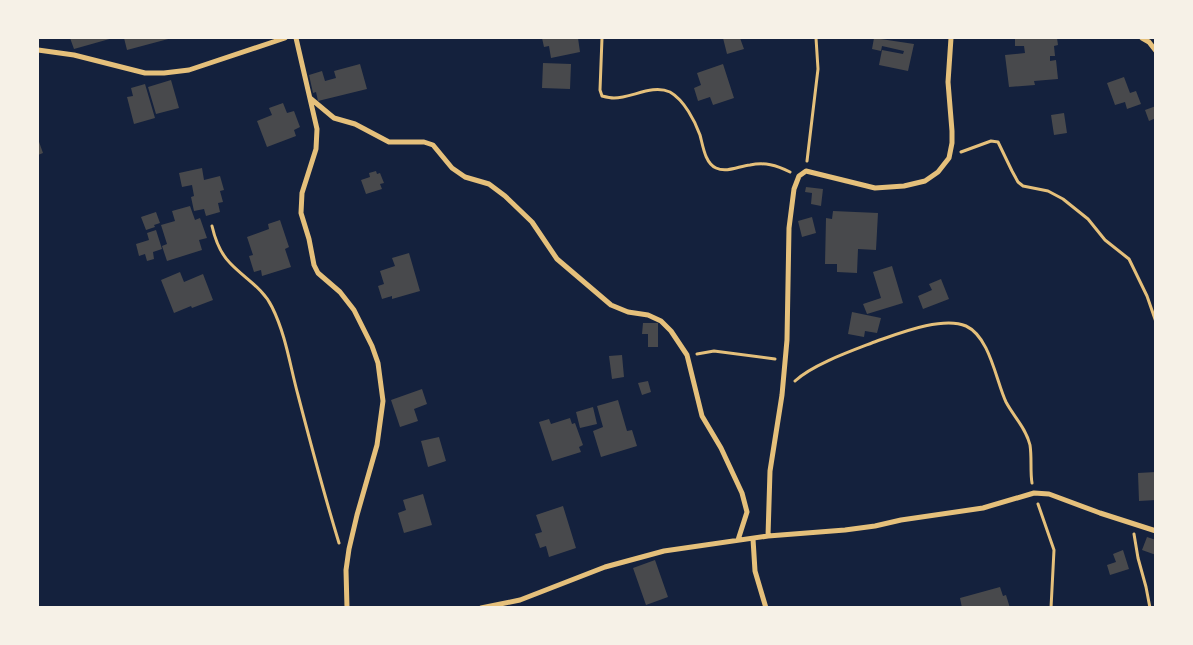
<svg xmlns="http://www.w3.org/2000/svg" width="1193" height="645" font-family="Barlow,sans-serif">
	<rect width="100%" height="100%" fill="#14213d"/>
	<path fill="#48494c" d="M70 38H113L74 49Z
		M124 38H172L127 50Z
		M542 38H578L580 52 551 58 549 46 544 47Z
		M723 38H740L744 49 727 54Z
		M874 38 914 44 908 71 879 65 882 50 903 54 904 51 882 46 881 51 872 49Z
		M1015 38H1057L1058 45 1054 46 1055 56H1050V61L1056 60 1058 79 1034 81 1035 85 1009 87 1005 55 1025 53 1024 46H1015Z
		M543 63 571 64 570 89 542 88Z
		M360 64 367 89 318 101 316 92 313 93 309 75 322 71 325 81 336 78 334 71Z
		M723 64 734 98 713 105 710 97 698 101 694 88 701 85 697 73Z
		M1124 77 1130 93 1136 91 1141 104 1127 109 1125 102 1115 105 1107 83Z
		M171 80 179 108 156 114 148 87Z
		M145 84 155 118 134 124 127 97 133 96 131 88Z
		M283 103 287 113 294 111 300 127 294 130 296 136 267 147 257 121 272 115 269 108Z
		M1156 106V118L1149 121 1145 110Z
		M1064 113 1067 133 1054 135 1051 115Z
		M38 139 43 153 38 155Z
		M202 168 204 180 220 176 224 190 220 191 223 202 218 203 220 212 206 216 204 209 194 211 191 197 194 196 192 185 182 187 179 173Z
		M376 171 377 174 380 173 384 183 380 184 382 189 366 194 361 180 370 177 369 173Z
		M806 187 823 189 821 206 811 204 812 193 805 192Z
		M190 206 195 220 200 218 207 238 199 240 202 250 167 261 162 246 167 244 161 225 175 221 172 211Z
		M833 211 878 213 876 250 858 249 857 273 837 272V264H825L826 218 832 219Z
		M156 212 160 223 154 225 155 227 146 230 141 217Z
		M812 217 816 233 802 237 798 221Z
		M280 220 289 247 285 249 291 267 262 276 261 270 254 272 249 256 253 255 247 237 269 229 268 224Z
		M156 230 162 249 153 252 154 259 147 261 145 254 139 256 136 244 149 240 147 233Z
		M409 253 420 291 392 299V296L382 299 378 286 384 284 380 271 395 266 392 258Z
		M892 266 903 303 867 314 863 304 881 298 873 272Z
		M180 272 184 282 203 274 213 300 192 308 191 306 174 313 161 280Z
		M941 279 949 299 923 309 918 296 932 290 929 284Z
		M852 312 881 318 877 333 865 331 864 337 848 334Z
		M643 323H658V347H648V334H642Z
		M622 355 624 377 612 379 609 356Z
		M648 381 651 392 642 395 638 383Z
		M422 389 427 404 414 409 418 421 400 427 391 400Z
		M618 400 627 431 632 430 637 446 601 457 593 431 603 427 597 406Z
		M593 407 597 424 580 428 576 412Z
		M570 418 572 424 575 423 583 445 579 447 581 452 552 461 539 422 549 419 551 424Z
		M439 437 446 461 428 467 421 441Z
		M1156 472V500L1139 501 1138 473Z
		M423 494 432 525 404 533 398 513 406 510 403 500Z
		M563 506 576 548 549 557 546 546 540 548 535 534 542 532 536 515Z
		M1147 537 1156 540V555L1142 550Z
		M1123 550 1129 569 1110 575 1107 565 1116 562 1113 554Z
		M655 560 668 597 646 605 633 568Z
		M1000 587 1003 596 1006 595 1010 608H962L960 598Z"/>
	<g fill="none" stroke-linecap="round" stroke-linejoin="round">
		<path stroke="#e5c07b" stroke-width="3" d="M602 38 600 90 602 96C606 97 610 98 614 98 632 98 652 84 670 92 684 100 695 121 700 135 703 146 705 163 716 168 727 173 739 166 750 165 765 162 776 165 790 172
			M961 152 991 141 998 142 1012 171 1018 182 1023 186 1048 191 1063 199 1088 219 1105 240 1129 259 1147 296 1156 322
			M807 161 818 69 816 38
			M212 226C215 239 220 253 230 263 244 278 263 288 272 307 286 335 290 366 298 395 311 445 324 494 339 543
			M697 354 714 351 775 359
			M795 381C813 364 854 350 877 341 900 333 943 316 966 326 990 337 996 381 1006 402 1014 417 1026 428 1030 445 1032 458 1030 471 1032 483
			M1038 504 1054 550 1051 608
			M1134 534 1138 558 1146 587 1150 608"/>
		<path stroke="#e5c07b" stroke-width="5" d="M296 38 317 129 316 149 302 193 301 213 309 239 314 265 318 273 340 292 354 310 372 346 378 363 383 401 377 445 357 515 349 549 346 570 347 608
			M1142 38 1149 42 1156 51
			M38 50 74 55 145 73H164L189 70 285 38
			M310 98 334 118 355 124 389 142H424L433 145 452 168 465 177 489 184 505 196 532 222 557 259 611 305 628 312 648 315 661 321 671 331 687 355 702 416 721 448 742 493 747 512 738 540
			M768 536 770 471 782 395 787 340 789 228 794 189 799 176 806 171 875 188 904 186 925 181 938 172 949 158 952 143V131L948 82 951 38
			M753 539 755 571 766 608
			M481 608 520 600 605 567 664 551 768 536 845 530 875 526 901 520 983 508 1034 493 1049 494 1100 513 1156 531"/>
	</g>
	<rect width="1193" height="645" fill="none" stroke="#f6f1e7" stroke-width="78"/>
</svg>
